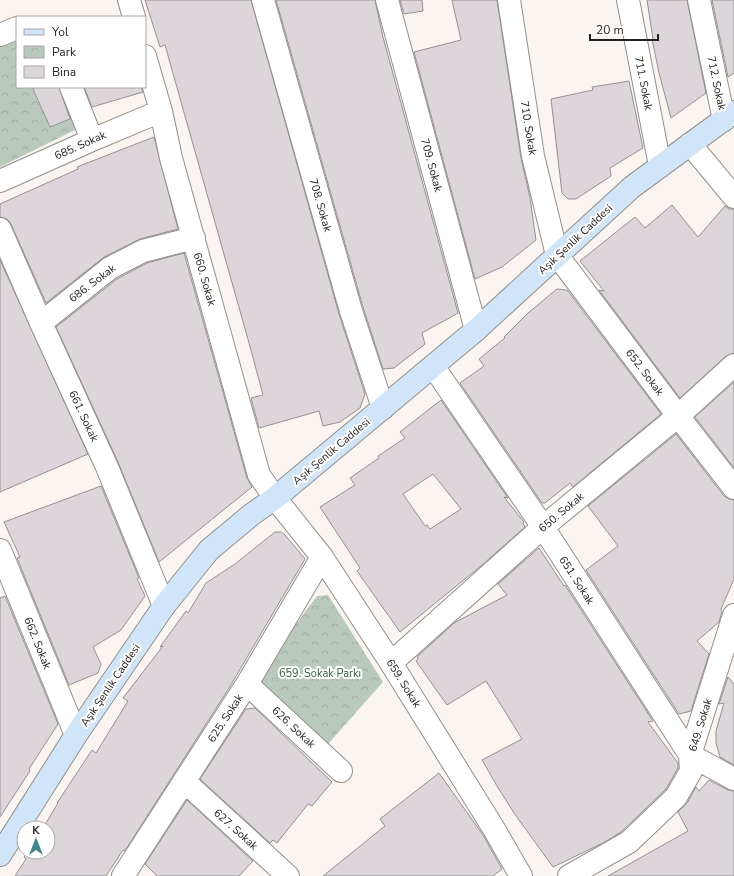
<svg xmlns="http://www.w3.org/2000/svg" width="734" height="876" font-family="'Nunito Sans',sans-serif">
	<defs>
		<pattern id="park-crowns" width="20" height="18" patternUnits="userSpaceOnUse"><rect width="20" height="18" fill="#b9cabd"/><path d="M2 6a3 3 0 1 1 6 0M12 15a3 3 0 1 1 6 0" fill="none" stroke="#9fada2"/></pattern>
	</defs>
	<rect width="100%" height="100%" fill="#faf5f0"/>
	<path fill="url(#park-crowns)" d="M17 37V87H63L81 127 0 167V44Z
		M328 595 383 682 328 744 257 685 258 675 317 596Z"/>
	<path fill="#dcd6da" stroke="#959094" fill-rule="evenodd" d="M145 0H251L339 314 365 394 360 408 340 422 323 426 319 411 259 428 251 398 263 395 251 350 165 45 160 47Z
		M276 0H375L383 37 458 313 422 333 425 344 394 368 383 369 363 307Z
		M400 0H422L423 11 404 14Z
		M452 0H497L521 158 530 198 536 240 502 267 475 279 414 52 461 40Z
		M647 0H687L706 93 671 118 659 73 652 39H653Z
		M712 0H734V73L728 77Z
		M629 81 643 148 610 168 611 176 576 199H568L562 193 551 99 593 90 592 87Z
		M32 87H59L70 119 50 127Z
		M84 87H141L143 92 92 107Z
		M154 137 178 229 140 239 104 257 46 303 11 224 7 219 0 217V204L78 169 77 167Z
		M672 205 698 237 725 206 729 209H734V353L726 356 680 398 599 290 604 291 580 261 635 217 645 228Z
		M184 253 247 478 252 487 159 562 118 462 56 327 117 279 147 263Z
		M0 260 88 454 0 492Z
		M557 289 567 290 661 414 573 487 570 483 545 503H542L460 383 484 366 479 359 505 338 504 337 528 313Z
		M734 382V468L695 417Z
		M441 400 508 498 504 497 524 522 523 523 525 527 482 565 400 632 357 571 360 568 320 507 355 485 350 478 379 458 378 456 405 438 400 432ZM433 474 461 509 430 529 427 525 425 526 403 494Z
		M676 434 724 496 729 499 734 500V579L721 609 722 611 719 622 697 641 709 654 691 711 679 714 586 570 618 546 588 506Z
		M101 486 139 578 137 579 145 596 121 630 93 647 101 664 98 673 69 685 17 558 20 557 4 522Z
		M275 532H281L285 535 305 559 229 688 128 846 124 851 123 850 106 876H15L26 859 24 857 28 852H48V828H43L58 803H57L92 750 96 753 128 701 123 698 163 646 160 647 186 611 188 613 206 583 235 564Z
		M539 548 564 586 565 585 653 721 648 722 678 763V768L666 789 621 832 603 843 553 867 514 813 497 786 482 760 522 739 486 681 447 705 416 661 418 659 417 657 454 623 507 595 498 584Z
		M5 596 58 724 29 769 30 771 0 817V598Z
		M728 677 734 684V765L720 757 716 743V731L724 703 719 704Z
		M255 708 332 782 312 806 308 804 277 843 273 840 270 843 200 779 246 709Z
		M439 773 483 835 502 869 493 876H323L385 826 380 819Z
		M709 780 728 790 734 791V876H608L688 831 678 812 687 803 696 787 699 791Z
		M187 800 253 861 239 876H157L145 864Z"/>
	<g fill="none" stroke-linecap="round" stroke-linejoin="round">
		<defs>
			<path id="street" d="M129 0 134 17
				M263 0 351 311 383 408
				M387 0 476 330
				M509 0 533 156 557 255 678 416 734 488
				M628 0 660 166
				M699 0 724 120
				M0 35 17 28
				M145 56 161 111 171 158 259 475 275 498 322 557 391 663 494 829 521 876
				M71 87 92 140
				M690 144 734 197
				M0 181 92 140 161 111
				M0 229 41 323 107 467 164 606
				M41 323 110 268 143 251 194 238
				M433 366 543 527 690 755 734 779
				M0 550 76 735
				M391 663 543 527 678 416 734 365
				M247 684 341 771
				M184 781 288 876
				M123 876 247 684 322 557
				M569 876 629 842 676 797 691 771 690 755 734 615"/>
			<path id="secondary" d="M0 855 76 735 164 606 209 550 251 515 275 498 476 330 632 187 734 112"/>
		</defs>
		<use href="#street" stroke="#948f8a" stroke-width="24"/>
		<use href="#secondary" stroke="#948f8a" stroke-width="24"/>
		<use href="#street" stroke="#fff" stroke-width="22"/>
		<use href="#secondary" stroke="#d1e5f8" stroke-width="22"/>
	</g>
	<g text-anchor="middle" stroke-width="4" stroke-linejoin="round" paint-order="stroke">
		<g font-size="11" fill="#23211f" stroke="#fff">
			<text transform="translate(644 83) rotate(79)" y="4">711. Sokak</text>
			<text transform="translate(717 83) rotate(78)" y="4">712. Sokak</text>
			<text transform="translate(529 128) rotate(81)" y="4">710. Sokak</text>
			<text transform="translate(80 145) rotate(-24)" y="4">685. Sokak</text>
			<text transform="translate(432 165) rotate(75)" y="4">709. Sokak</text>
			<text transform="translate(321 205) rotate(74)" y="4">708. Sokak</text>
			<text transform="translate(575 239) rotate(-43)" y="4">Aşık Şenlik Caddesi</text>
			<text transform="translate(205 279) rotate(74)" y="4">660. Sokak</text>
			<text transform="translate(92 283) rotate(-37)" y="4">686. Sokak</text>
			<text transform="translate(645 372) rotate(53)" y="4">652. Sokak</text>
			<text transform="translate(84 416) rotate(65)" y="4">661. Sokak</text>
			<text transform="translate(331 451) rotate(-40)" y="4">Aşık Şenlik Caddesi</text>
			<text transform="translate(561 512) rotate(-40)" y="4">650. Sokak</text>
			<text transform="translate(577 580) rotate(57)" y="4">651. Sokak</text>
			<text transform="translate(38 643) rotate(68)" y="4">662. Sokak</text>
			<text transform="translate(404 683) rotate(58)" y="4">659. Sokak</text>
			<text transform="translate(110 685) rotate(-56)" y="4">Aşık Şenlik Caddesi</text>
			<text transform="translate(225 718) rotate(-57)" y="4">625. Sokak</text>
			<text transform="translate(700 725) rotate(-73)" y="4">649. Sokak</text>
			<text transform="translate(294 727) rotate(43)" y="4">626. Sokak</text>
			<text transform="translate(236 829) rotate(42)" y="4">627. Sokak</text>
		</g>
		<g font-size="11" fill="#2f5d3d" stroke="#fff">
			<text x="320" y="677">659. Sokak Parkı</text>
		</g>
	</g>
	<rect x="16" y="16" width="130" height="72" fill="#ffffff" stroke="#a7a6a5"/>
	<rect x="24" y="29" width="20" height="6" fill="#d1e5f8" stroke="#a7a6a5"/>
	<text x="52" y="36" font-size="12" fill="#23211f">Yol</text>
	<rect x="24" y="46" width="20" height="12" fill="url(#park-crowns)" stroke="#a7a6a5"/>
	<text x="52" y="56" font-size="12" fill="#23211f">Park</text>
	<rect x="24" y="66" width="20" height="12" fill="#dcd6da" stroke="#a7a6a5"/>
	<text x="52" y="76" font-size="12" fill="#23211f">Bina</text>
	<g transform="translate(36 840)"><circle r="19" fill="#ffffff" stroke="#a7a6a5"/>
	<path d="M0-3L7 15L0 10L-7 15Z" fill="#40888c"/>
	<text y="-6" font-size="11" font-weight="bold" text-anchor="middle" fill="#23211f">K</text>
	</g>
	<path d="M590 34v6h68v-6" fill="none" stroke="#23211f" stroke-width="2"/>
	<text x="596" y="34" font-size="12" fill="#23211f" stroke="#ffffff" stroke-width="3" paint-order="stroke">20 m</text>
</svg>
